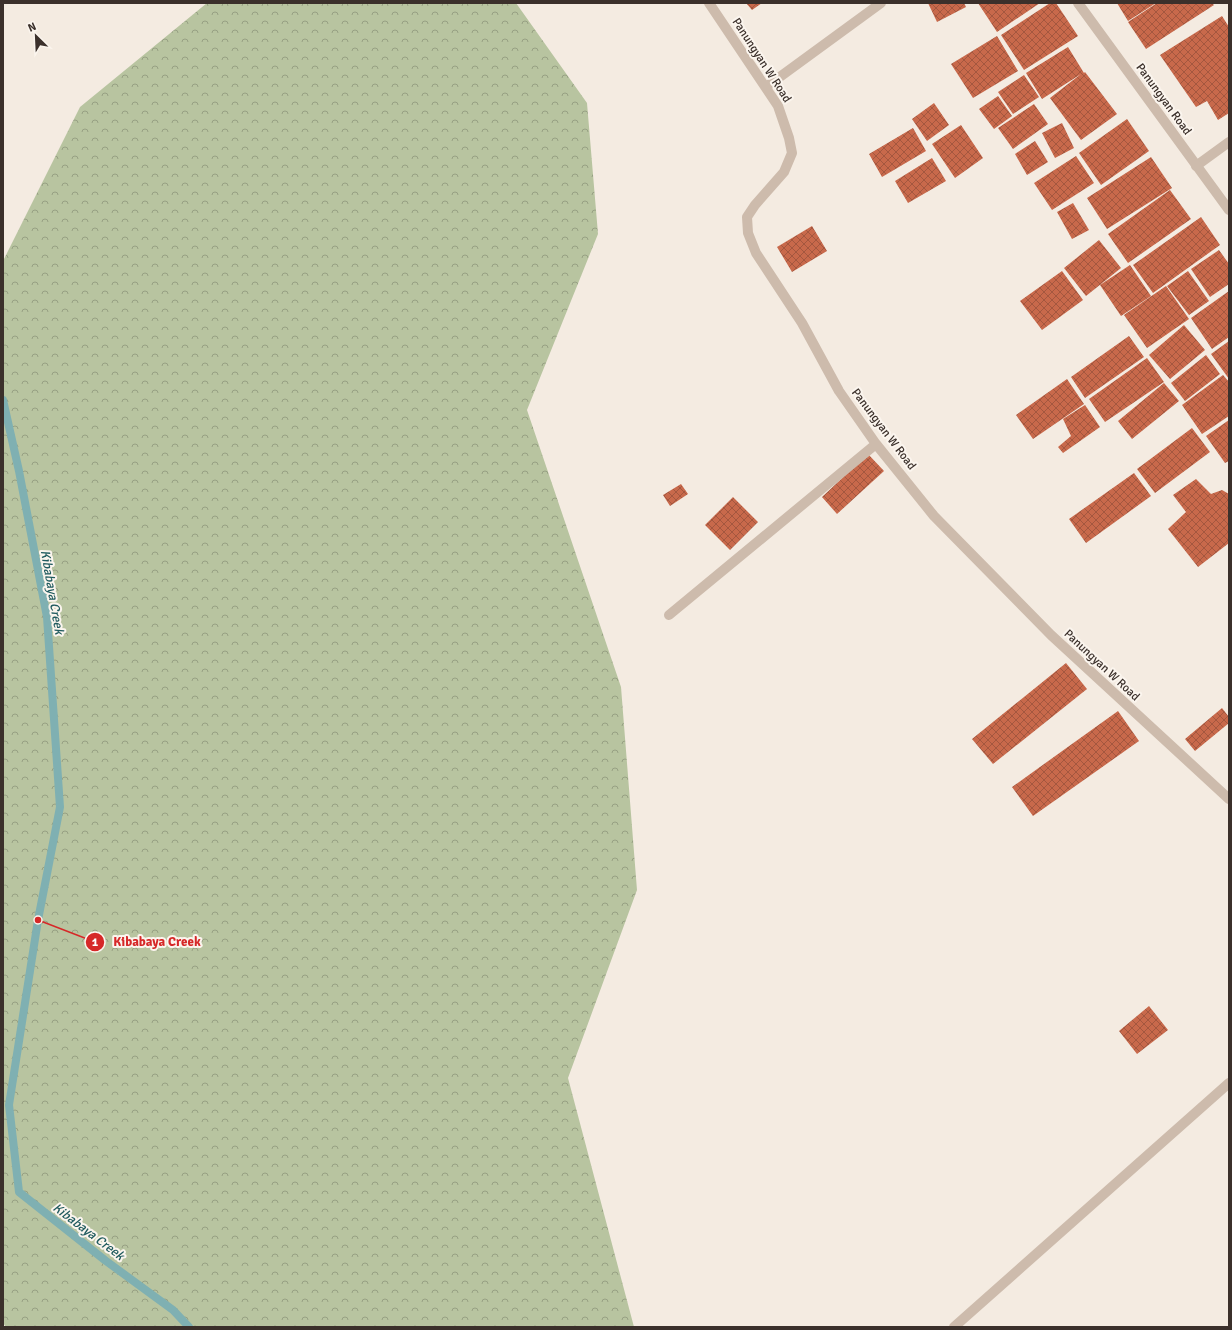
<svg xmlns="http://www.w3.org/2000/svg" width="1232" height="1330" font-family="Signika,sans-serif">
	<defs>
		<pattern id="forest-crowns" width="20" height="18" patternUnits="userSpaceOnUse"><rect width="20" height="18" fill="#b8c4a0"/><path d="M2 6a3 3 0 1 1 6 0M12 15a3 3 0 1 1 6 0" fill="none" stroke="#97a083"/></pattern>
		<pattern id="building-cross-hatch" width="8" height="8" patternUnits="userSpaceOnUse"><rect width="8" height="8" fill="#c8694b"/><path d="M0 0l8 8M0 8l8-8" fill="none" stroke="#a4573f"/></pattern>
	</defs>
	<rect width="100%" height="100%" fill="#f4ebe1"/>
	<path fill="url(#forest-crowns)" d="M207 3H516L587 103 598 234 527 410 621 687 637 890 568 1078 634 1327H6L3 1323V261L80 107Z"/>
	<g fill="none" stroke-linecap="round" stroke-linejoin="round">
		<path stroke="#7fb0b2" stroke-width="8" d="M3 400 19 471 47 617 60 807 38 920 9 1105 19 1192 106 1261 173 1310 189 1327"/>
	</g>
	<path fill="url(#building-cross-hatch)" d="M746 3H762L752 10Z
		M928 3H964L966 7 937 22Z
		M978 3H1040L997 32Z
		M1050 3H1056L1078 36 1024 70 1001 35Z
		M1117 3H1156L1128 21Z
		M1157 3H1212L1214 5 1146 49 1128 22Z
		M1222 16 1229 27V113L1218 120 1207 101 1196 107 1160 55Z
		M997 36 1018 71 973 98 951 64Z
		M1068 47 1084 73 1085 72 1117 114 1081 140 1050 98 1081 74 1042 99 1026 73Z
		M1024 75 1039 97 1013 114 998 92Z
		M998 96 1012 116 994 129 979 109Z
		M934 103 949 125 927 141 912 119Z
		M1034 104 1048 124 1013 149 998 128Z
		M1127 119 1149 151 1101 185 1079 153Z
		M1062 123 1074 148 1055 158 1042 133Z
		M961 125 983 158 955 178 932 144Z
		M913 128 926 151 882 177 869 154Z
		M1035 141 1048 162 1027 175 1015 154Z
		M1076 156 1094 183 1052 210 1034 183Z
		M1151 157 1172 188 1107 229 1087 198Z
		M932 158 946 181 908 203 895 181Z
		M1170 190 1191 219 1128 263 1108 234Z
		M1073 203 1089 230 1072 239 1057 212Z
		M1201 217 1220 245 1153 293 1133 265Z
		M812 226 827 251 792 272 777 247Z
		M1099 240 1121 268 1086 296 1064 268Z
		M1219 250 1229 264V284L1210 297 1191 269Z
		M1130 265 1151 296 1121 316 1100 285Z
		M1062 271 1083 300 1042 330 1020 301Z
		M1188 271 1209 301 1189 315 1167 286Z
		M1166 286 1189 319 1147 348 1124 315Z
		M1229 291V337L1212 349 1191 318Z
		M1184 325 1205 350 1170 379 1149 355Z
		M1129 336 1144 357 1085 398 1071 377Z
		M1229 341V379L1211 354Z
		M1206 355 1220 374 1185 401 1171 383Z
		M1147 358 1164 382 1105 422 1089 399Z
		M1223 375 1229 382V416L1202 434 1182 405Z
		M1067 379 1084 404 1033 439 1016 415Z
		M1164 383 1179 401 1132 439 1118 421Z
		M1085 405 1100 427 1063 453 1058 447 1071 436 1063 419Z
		M1229 420V461L1225 463 1206 436Z
		M1192 428 1210 452 1155 493 1137 469Z
		M868 454 884 471 837 514 822 497Z
		M1134 473 1151 496 1086 543 1069 519Z
		M1196 479 1211 494 1222 490 1229 494V543L1198 567 1168 529 1186 512 1173 495Z
		M681 484 688 494 670 506 663 495Z
		M733 497 758 522 730 550 705 525Z
		M1066 663 1087 689 993 764 972 739Z
		M1222 708 1229 717V723L1195 751 1185 739Z
		M1118 711 1139 741 1033 816 1012 787Z
		M1149 1006 1168 1030 1137 1054 1119 1031Z"/>
	<g fill="none" stroke-linecap="round" stroke-linejoin="round">
		<path stroke="#cdbbac" stroke-width="10" d="M1196 166 1229 142"/>
		<path stroke="#cdbbac" stroke-width="10" d="M709 3 778 106 789 138 792 153 784 172 755 205 747 217 748 233 756 253 802 323 839 391 876 444 934 516 1051 635 1229 799
			M1078 3 1229 210
			M766 87 881 3
			M669 615 876 444
			M954 1327 1229 1083"/>
	</g>
	<g text-anchor="middle" stroke-width="4" stroke-linejoin="round" paint-order="stroke">
		<g font-size="12" fill="#3b302b" stroke="#fbf5ee">
			<text transform="translate(762 60) rotate(57)" y="4">Panungyan W Road</text>
			<text transform="translate(1164 99) rotate(54)" y="4">Panungyan Road</text>
			<text transform="translate(884 429) rotate(53)" y="4">Panungyan W Road</text>
			<text transform="translate(1102 665) rotate(43)" y="4">Panungyan W Road</text>
		</g>
		<g font-size="13" font-style="italic" fill="#1f5a5e" stroke="#fbf5ee">
			<text transform="translate(53 592) rotate(80)" y="5">Kibabaya Creek</text>
			<text transform="translate(89 1231) rotate(37)" y="5">Kibabaya Creek</text>
		</g>
	</g>
	<path fill="none" stroke="#d62828" stroke-width="1.5" d="M38 920L95 942"/>
	<g fill="#d62828" stroke="#fbf5ee" stroke-width="1.5">
		<circle cx="38" cy="920" r="4"/>
		<circle cx="95" cy="942" r="10"/>
	</g>
	<g font-size="12" text-anchor="middle" font-weight="bold" fill="#fff">
		<text x="95" y="946">1</text>
	</g>
	<g font-size="13" text-anchor="middle" font-weight="bold" fill="#d62828" stroke="#fbf5ee" stroke-width="4" stroke-linejoin="round" paint-order="stroke">
		<text x="157" y="946">Kibabaya Creek</text>
	</g>
	<rect width="1232" height="1330" fill="none" stroke="#3b302b" stroke-width="8"/>
	<g transform="translate(36 36) rotate(336)" stroke="#fbf5ee" stroke-width="3" paint-order="stroke">
	<path d="M0-3L7 15L0 10L-7 15Z" fill="#3b302b"/>
	<text y="-6" font-size="11" font-weight="bold" text-anchor="middle" fill="#3b302b">N</text>
	</g>
</svg>
